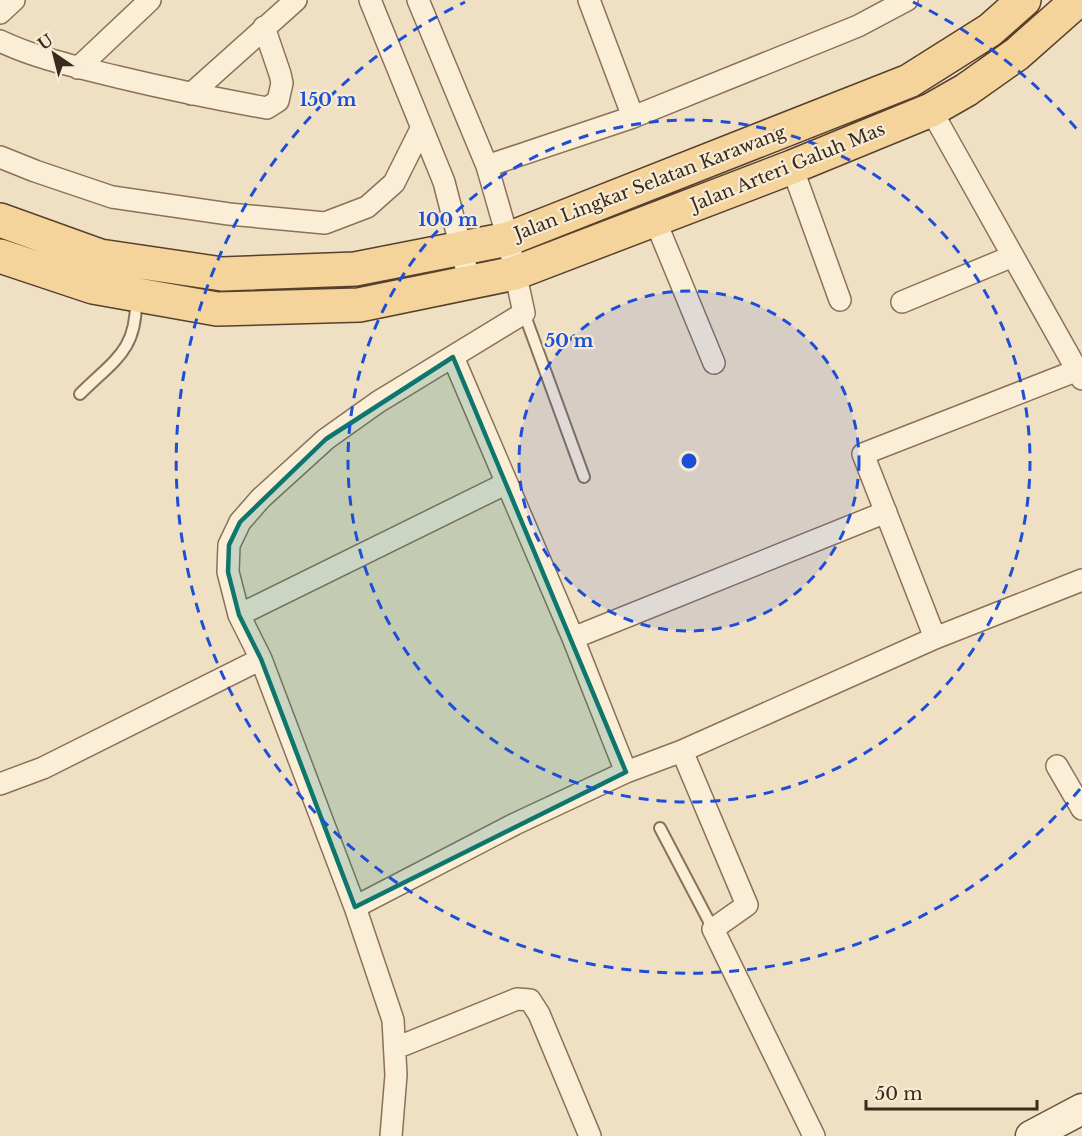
<svg xmlns="http://www.w3.org/2000/svg" width="1082" height="1136" font-family="'Libre Baskerville',serif">
	<rect width="100%" height="100%" fill="#f0e0c3"/>
	<g fill="none" stroke-linecap="round" stroke-linejoin="round">
		<defs>
			<path id="lane" d="M524 313 584 477
				M80 394C114 360 137 351 136 299
				M660 828 713 929"/>
			<path id="street" d="M370 0 444 182 470 283
				M589 0 633 117
				M0 13 14 0
				M0 41C38 59 78 67 118 77 168 89 217 99 267 108L278 101 282 83 280 74 264 27
				M78 68 150 0
				M191 94 296 0
				M931 110 1082 379
				M0 157 35 171 112 197 229 214 325 223 367 207 394 183 421 129
				M487 166 633 117 858 26 907 0
				M792 167 840 300
				M655 220 714 363
				M902 302 1013 256
				M453 357 573 638 626 772
				M239 615 507 483
				M573 638 886 512
				M935 638 863 454 1078 370
				M682 751 747 905 713 929 814 1136
				M1057 766 1082 809
				M0 784 43 768 261 659
				M355 907 515 824 626 772 682 751 935 638 1082 580
				M396 1048 517 999 530 1000 539 1014 590 1136
				M391 1136 396 1075 393 1020 355 907 261 659 239 615 228 572 229 545 240 522 261 498 326 439 378 402 524 313 508 239 487 166 418 0"/>
			<path id="secondary" d="M1031 1136 1082 1109"/>
			<path id="primary" d="M0 220 100 256 222 274 355 269 508 239 909 81 990 30 1024 0
				M0 256 93 287 217 309 359 305 515 273 792 167 931 110 966 90 1017 54 1078 0"/>
		</defs>
		<use href="#lane" stroke="#8b7159" stroke-width="14"/>
		<use href="#street" stroke="#8b7159" stroke-width="24"/>
		<use href="#secondary" stroke="#6c523c" stroke-width="33"/>
		<use href="#primary" stroke="#58402e" stroke-width="36"/>
		<use href="#lane" stroke="#faeed7" stroke-width="10"/>
		<use href="#street" stroke="#faeed7" stroke-width="21"/>
		<use href="#secondary" stroke="#faeed7" stroke-width="30"/>
		<use href="#primary" stroke="#f4d49a" stroke-width="33"/>
	</g>
	<path fill="#0f766e" fill-opacity="0.2" stroke="#0f766e" stroke-width="4.5" stroke-linejoin="round" d="M453 357 626 772 355 907 261 659 239 615 228 572 229 545 240 522 326 439Z"/>
	<circle cx="689" cy="461" r="170" fill="#1d4ed8" fill-opacity=".12"/>
	<g fill="none" stroke="#1d4ed8" stroke-width="3" stroke-dasharray="10 8">
		<circle cx="689" cy="461" r="170"/>
		<circle cx="689" cy="461" r="341"/>
		<path d="M1080 789A511 511 0 1 1 465 2M913 2A511 511 0 0 1 1080 133"/>
	</g>
	<g text-anchor="middle" stroke-width="4.5" stroke-linejoin="round" paint-order="stroke">
		<g font-size="18" fill="#3a2a1e" stroke="#f7ebd3">
			<text transform="translate(788 167) rotate(-22)" y="6">Jalan Arteri Galuh Mas</text>
			<text transform="translate(650 183) rotate(-21)" y="6">Jalan Lingkar Selatan Karawang</text>
		</g>
	</g>
	<circle cx="689" cy="461" r="9" fill="#1d4ed8" stroke="#f7ebd3" stroke-width="3"/>
	<g font-size="18" text-anchor="middle" font-weight="bold" fill="#1d4ed8" stroke="#f7ebd3" stroke-width="4.5" stroke-linejoin="round" paint-order="stroke">
		<text x="328" y="106">150 m</text>
		<text x="448" y="226">100 m</text>
		<text x="569" y="347">50 m</text>
	</g>
	<g transform="translate(54 54) rotate(325)" stroke="#f7ebd3" stroke-width="4.5" paint-order="stroke">
	<path d="M0-4.5L10 22L0 15L-10 22Z" fill="#3a2a1e"/>
	<text y="-9" font-size="16" font-weight="bold" text-anchor="middle" fill="#3a2a1e">U</text>
	</g>
	<path d="M866 1100v9h171v-9" fill="none" stroke="#3a2a1e" stroke-width="3"/>
	<text x="875" y="1100" font-size="18" fill="#3a2a1e" stroke="#f7ebd3" stroke-width="4.5" paint-order="stroke">50 m</text>
</svg>
